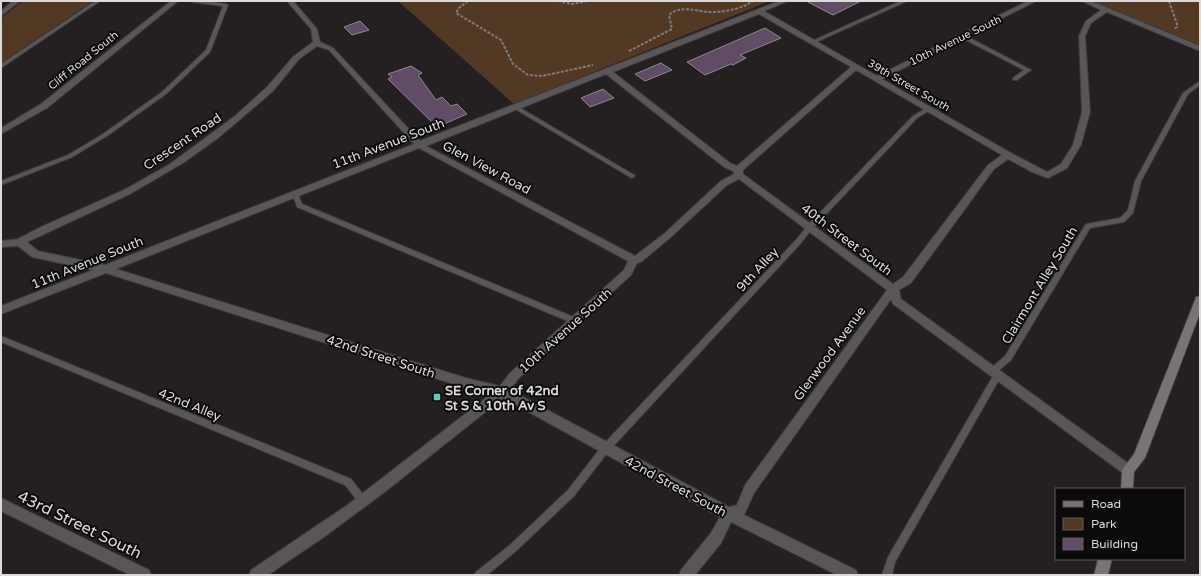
<svg xmlns="http://www.w3.org/2000/svg" width="1201" height="576" font-family="'Varela Round',sans-serif">
	<rect width="100%" height="100%" fill="#242021"/>
	<path fill="#523924" d="M23 1H93L1 63V18Z
		M398 1H770L514 104Z
		M1092 1H1200V45Z"/>
	<path fill="#614c66" stroke="#8b898c" d="M806 1H861L833 15Z
		M360 21 369 30 352 35 344 27Z
		M765 28 781 38 740 55 746 58 733 65 731 64 705 75 687 62Z
		M661 63 672 70 645 81 635 74Z
		M411 66 422 73 418 75 436 100 442 97 451 106 457 104 467 114 437 127 388 79 392 77 388 74Z
		M603 89 614 98 590 107 581 98Z"/>
	<g fill="none" stroke-linecap="round" stroke-linejoin="round">
		<defs>
			<path id="lane" d="M95 1H100L1 68V64Z
				M190 1H204L226 4 228 5 210 52 166 94 107 136 72 157 1 185V181L68 155 103 134 162 92 206 50 223 6 192 2Z
				M901 1H907L814 43 810 42Z
				M962 36H966L1031 70 1017 80H1013V78L1024 70 962 38Z
				M1200 81V85L1188 94 1141 181 1133 213 1124 222 1090 228 1011 360 998 371 1001 376 1000 378 895 562 892 575H882L888 557 993 376 990 370 991 368 1005 356 1086 224 1120 218 1128 210 1135 181 1183 93Z
				M517 106 634 175 635 176 632 178 630 177 515 109V107Z
				M928 107 930 108V110L917 118 812 229 800 244 608 452 574 496 516 551 487 575H474L476 572 510 545 568 490 602 446 796 240 808 225 913 116Z
				M293 191H297L302 204 576 318 577 320 576 322H570L297 207 292 193Z
				M1 336 351 479 365 497 366 500 365 503 362 504 359 503 345 485 1 342Z"/>
			<path id="street" d="M13 1H20L1 16V11Z
				M171 1H178L47 108 1 134V128L41 104Z
				M287 1H293L317 29 320 42 333 48 420 141 779 1H788L764 11 877 76 1028 1H1036L882 79 1011 153 1047 172 1061 164 1073 145 1082 112 1079 36 1086 21 1101 10 1082 1H1091L1200 46V51L1107 12 1091 23 1085 36 1090 112 1081 145 1067 168 1048 178 1032 172 1008 159 994 169 911 283 899 290 901 299 1132 466 1134 470 1132 474 1128 476 1124 474 893 304 891 299 754 493 744 515 856 570 858 575H837L731 522 721 543 695 575H679L681 570 711 533 720 517 503 398 386 491 324 537 268 575H249L251 570 346 506 491 394 466 388 106 273 1 314V306L93 270 32 257 18 246 1 247V241L18 239 41 227 124 190 170 164 235 116 267 87 294 56 313 42 311 29ZM759 14 851 67 737 166 730 163 613 72ZM317 46 329 50 414 144 105 265 38 251 27 242 130 194 183 163 218 138 251 110 273 91 299 59ZM856 70 1002 155 988 165 903 277 893 284 743 174V170ZM606 74 724 167 733 171 734 174 721 181 665 233 635 256 426 146ZM419 148 628 261 624 270 510 373 500 386 466 378 116 269ZM739 179 887 290 745 485 737 505 729 507 510 390 518 379 631 275 637 263 641 262 671 237 727 185Z
				M1 498 149 570 151 575H130L1 511Z"/>
			<path id="secondary" d="M1200 296V313L1145 458 1134 472 1133 489H1121L1122 470 1134 454 1195 300 1196 297Z
				M1098 559H1112L1108 575H1094Z"/>
		</defs>
		<use href="#lane" stroke="#3e3a3b" stroke-width="2"/>
		<use href="#street" stroke="#3e3a3b" stroke-width="2"/>
		<use href="#secondary" stroke="#3e3a3b" stroke-width="2"/>
		<path stroke="#7e7b7c" stroke-width="2" stroke-dasharray="3 1.5" stroke-linecap="butt" d="M468 1 459 8 456 13 501 40 513 64 528 75 542 76 593 65
			M558 1 572 4 588 1
			M1169 1 1177 24V27L1174 29
			M629 51 672 29 669 15C682 4 696 12 711 12 726 12 741 9 753 1"/>
		<use href="#lane" fill="#585656" fill-rule="evenodd"/>
		<use href="#street" fill="#585656" fill-rule="evenodd"/>
		<use href="#secondary" fill="#777473" fill-rule="evenodd"/>
	</g>
	<rect fill="#58cebf" stroke="#0c0a0b" stroke-width="1.5" x="433" y="393" width="8" height="8" rx="2"/>
	<g text-anchor="middle" stroke-width="4" stroke-linejoin="round" paint-order="stroke">
		<g font-size="11" fill="#dcdadb" stroke="#0c0a0b">
			<text transform="translate(955 40) rotate(-26)" y="4">10th Avenue South</text>
			<text transform="translate(83 60) rotate(-39)" y="4">Cliff Road South</text>
			<text transform="translate(909 85) rotate(30)" y="4">39th Street South</text>
		</g>
		<g font-size="13" fill="#dcdadb" stroke="#0c0a0b">
			<text transform="translate(182 141) rotate(-34)" y="5">Crescent Road</text>
			<text transform="translate(388 143) rotate(-21)" y="5">11th Avenue South</text>
			<text transform="translate(487 167) rotate(28)" y="5">Glen View Road</text>
			<text transform="translate(847 239) rotate(37)" y="5">40th Street South</text>
			<text transform="translate(87 262) rotate(-22)" y="5">11th Avenue South</text>
			<text transform="translate(757 269) rotate(-47)" y="5">9th Alley</text>
			<text transform="translate(1039 285) rotate(-59)" y="5">Clairmont Alley South</text>
			<text transform="translate(565 330) rotate(-42)" y="5">10th Avenue South</text>
			<text transform="translate(829 353) rotate(-54)" y="5">Glenwood Avenue</text>
			<text transform="translate(381 356) rotate(18)" y="5">42nd Street South</text>
			<text transform="translate(190 404) rotate(22)" y="5">42nd Alley</text>
			<text transform="translate(676 486) rotate(28)" y="5">42nd Street South</text>
		</g>
		<g font-size="13" font-weight="bold" fill="#dcdadb" stroke="#0c0a0b" text-anchor="start">
			<text x="445" y="395">SE Corner of 42nd<tspan x="445" dy="15">St S &amp; 10th Av S</tspan></text>
		</g>
		<g font-size="16" fill="#dcdadb" stroke="#0c0a0b">
			<text transform="translate(80 524) rotate(26)" y="6">43rd Street South</text>
		</g>
	</g>
	<rect width="1201" height="576" fill="none" stroke="#dcdadb" stroke-width="4"/>
	<rect x="1055" y="488" width="130" height="72" fill="#0c0a0b" stroke="#5f5d5e"/>
	<rect x="1063" y="501" width="20" height="6" fill="#777473" stroke="#5f5d5e"/>
	<text x="1091" y="508" font-size="12" fill="#dcdadb">Road</text>
	<rect x="1063" y="518" width="20" height="12" fill="#523924" stroke="#5f5d5e"/>
	<text x="1091" y="528" font-size="12" fill="#dcdadb">Park</text>
	<rect x="1063" y="538" width="20" height="12" fill="#614c66" stroke="#5f5d5e"/>
	<text x="1091" y="548" font-size="12" fill="#dcdadb">Building</text>
</svg>
